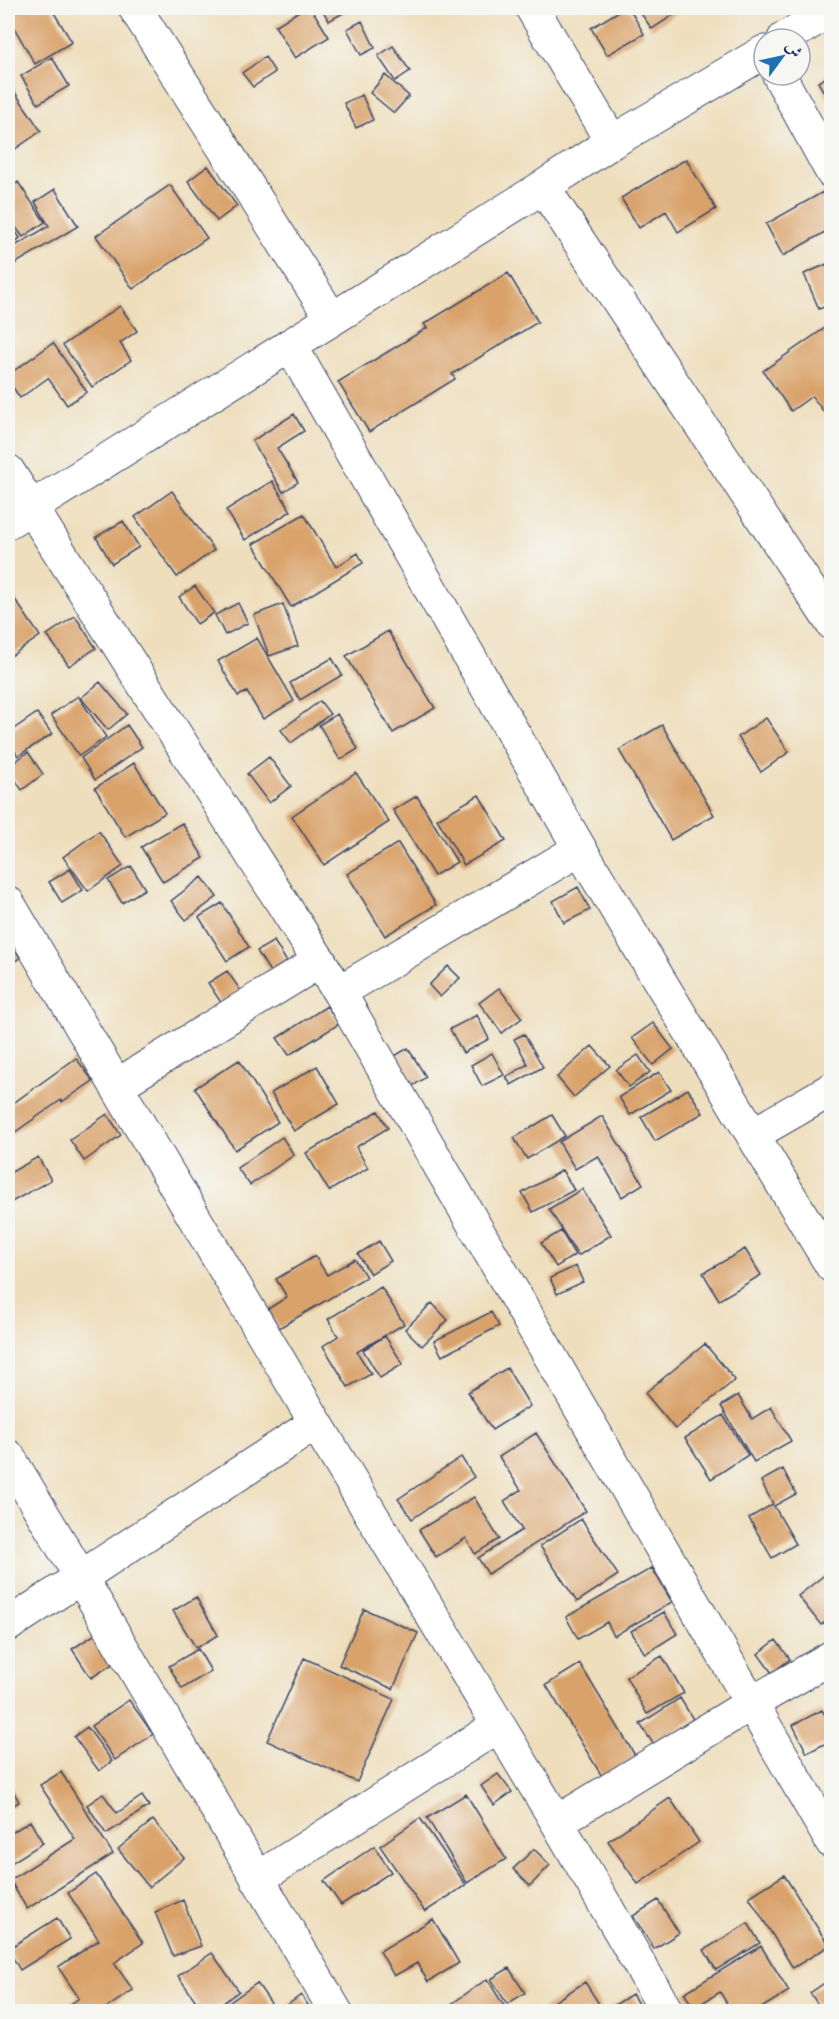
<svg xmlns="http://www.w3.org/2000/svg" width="839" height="2019" font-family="'EB Garamond',Amiri,serif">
	<rect width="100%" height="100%" fill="#f6f6f2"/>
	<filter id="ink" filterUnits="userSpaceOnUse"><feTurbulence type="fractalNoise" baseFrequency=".0167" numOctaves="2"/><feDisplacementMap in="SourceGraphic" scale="12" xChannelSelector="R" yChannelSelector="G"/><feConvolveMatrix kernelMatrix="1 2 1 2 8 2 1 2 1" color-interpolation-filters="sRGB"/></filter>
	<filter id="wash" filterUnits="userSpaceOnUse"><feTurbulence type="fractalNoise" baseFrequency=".008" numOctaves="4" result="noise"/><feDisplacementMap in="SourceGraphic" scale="24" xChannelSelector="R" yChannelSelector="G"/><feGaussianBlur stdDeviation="1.35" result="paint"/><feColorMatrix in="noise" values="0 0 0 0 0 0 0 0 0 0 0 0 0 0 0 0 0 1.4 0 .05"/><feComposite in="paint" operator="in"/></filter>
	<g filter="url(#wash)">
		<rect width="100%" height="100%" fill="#eedebc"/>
		<g id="blocks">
			<path fill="#d9a26a" d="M20 8H51L72 42 35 64 8 17V15Z
				M304 8H311L329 37 295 58 275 26Z
				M321 8H352L329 21Z
				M624 8H629L644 34 607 55 591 28Z
				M637 8H684L652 29Z
				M362 21 375 48 361 55 347 29Z
				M393 46 410 71 395 81 378 56Z
				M52 57 69 86 38 104 21 76Z
				M265 57 275 72 253 87 242 73Z
				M832 74V106L818 82Z
				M385 75 409 96 394 113 370 93Z
				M8 82 41 131 8 154V127L14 123 8 114Z
				M362 95 373 120 356 128 344 103Z
				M686 159 716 209 678 232 666 211 639 228 621 198Z
				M208 166 237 206 217 221 188 181Z
				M18 182 45 222 23 237 8 217V190Z
				M170 185 207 238 133 289 96 236Z
				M55 189 78 226 8 268V250L49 226 35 202Z
				M823 192 832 208V228L783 256 766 224Z
				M8 220 20 238 8 247Z
				M832 262V304L819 309 804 274Z
				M508 273 538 322 452 374 455 379 369 432 338 382 427 328 424 324Z
				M120 306 137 331 120 343 131 360 92 387 63 345Z
				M832 323V423L812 396 791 411 763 371Z
				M53 343 87 392 67 405 48 378 20 398 8 380V375Z
				M294 414 304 431 277 448 298 482 283 492 252 441Z
				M272 481 291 511 245 540 226 510Z
				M172 491 214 550 177 577 135 517Z
				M304 514 336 567 358 553 363 563 291 607 253 544Z
				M123 521 139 547 112 564 96 537Z
				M195 586 214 613 197 624 179 597Z
				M12 595 40 636 11 656 8 652V598Z
				M238 603 248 623 225 635 215 615Z
				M283 604 298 646 269 656 254 615Z
				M75 616 96 648 69 666 47 635Z
				M388 631 435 708 393 733 346 656Z
				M257 638 294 701 263 719 247 692 238 696 218 661Z
				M332 658 342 675 300 700 290 683Z
				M100 682 127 714 108 730 81 698Z
				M78 696 106 737 79 756 51 715Z
				M320 701 330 714 291 743 281 730Z
				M37 713 52 734 18 756 8 740V733Z
				M337 714 358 749 340 760 319 725Z
				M766 718 789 752 761 772 738 737Z
				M127 725 142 747 95 780 81 758Z
				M662 725 714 815 671 840 619 750Z
				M28 752 43 774 22 790 8 769V767Z
				M269 757 291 786 269 803 247 774Z
				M134 763 165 813 125 837 95 788Z
				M356 773 389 822 324 865 292 816Z
				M479 795 506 841 464 865 437 819Z
				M417 796 457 862 434 876 393 810Z
				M182 823 204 858 163 882 141 847Z
				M99 831 123 866 88 891 63 857Z
				M398 843 436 905 385 936 347 874Z
				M131 866 145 889 122 903 108 880Z
				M70 869 83 890 62 903 49 882Z
				M202 877 217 897 186 920 171 901Z
				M578 887 590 910 564 923 553 901Z
				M222 903 249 947 227 961 199 917Z
				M8 936 20 958 8 965Z
				M274 941 287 962 270 972 257 951Z
				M448 966 460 978 440 997 429 985Z
				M227 971 241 991 222 1004 208 983Z
				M499 988 522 1018 502 1033 479 1003Z
				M327 1006 339 1024 289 1055 277 1038Z
				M477 1015 489 1039 463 1053 450 1029Z
				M653 1023 673 1049 653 1065 632 1038Z
				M524 1034 543 1067 511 1085 506 1077 528 1064 514 1039Z
				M592 1046 610 1066 574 1097 557 1077Z
				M408 1048 426 1077 411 1087 393 1057Z
				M492 1053 504 1075 482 1086 471 1065Z
				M638 1055 650 1072 629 1087 616 1070Z
				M76 1058 93 1081 62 1102 61 1100 8 1137V1107Z
				M239 1060 278 1122 235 1150 195 1088Z
				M317 1066 339 1104 294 1131 271 1093Z
				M659 1072 671 1090 630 1115 619 1097Z
				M688 1089 703 1113 655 1141 641 1117Z
				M378 1111 388 1128 356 1147 368 1168 329 1191 306 1153Z
				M107 1114 121 1135 84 1161 70 1140Z
				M552 1115 565 1136 527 1159 514 1138Z
				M602 1116 643 1184 622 1197 598 1156 575 1169 559 1142Z
				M282 1137 294 1155 250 1185 237 1168Z
				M38 1157 51 1180 8 1204V1174Z
				M562 1170 574 1190 533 1212 522 1193Z
				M582 1189 611 1235 578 1256 549 1209Z
				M561 1231 575 1255 556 1267 541 1243Z
				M379 1241 391 1261 370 1274 358 1254Z
				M745 1249 761 1275 719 1300 703 1273Z
				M315 1256 327 1275 355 1259 366 1277 279 1328 268 1309 287 1297 276 1279Z
				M576 1266 583 1282 557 1294 550 1278Z
				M381 1287 404 1324 357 1352 371 1374 348 1387 323 1346 338 1336 328 1319Z
				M432 1303 448 1320 422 1346 405 1329Z
				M491 1312 499 1326 442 1356 434 1341Z
				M385 1336 403 1364 380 1378 363 1350Z
				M705 1344 735 1380 675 1429 645 1393Z
				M507 1368 530 1406 492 1430 468 1392Z
				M738 1395 752 1419 771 1407 791 1441 754 1462 721 1406Z
				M723 1415 748 1455 711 1479 685 1438Z
				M536 1433 586 1511 488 1574 478 1558 522 1530 504 1501 521 1490 499 1457Z
				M461 1457 474 1477 412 1519 398 1499Z
				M783 1469 796 1494 774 1506 796 1544 772 1558 749 1518 773 1504 761 1481Z
				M474 1497 499 1539 475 1554 466 1538 436 1557 419 1530Z
				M581 1519 618 1575 577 1602 540 1546Z
				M652 1568 672 1602 614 1636 607 1622 578 1639 566 1617Z
				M832 1569V1617L821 1625 798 1596Z
				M196 1597 218 1635 196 1648 173 1611Z
				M364 1609 418 1633 393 1689 339 1665Z
				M664 1612 677 1634 645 1654 631 1631Z
				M100 1631 119 1660 91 1678 72 1649Z
				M776 1640 790 1659 772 1673 758 1654Z
				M198 1649 211 1671 182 1689 169 1666Z
				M662 1656 684 1693 647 1714 626 1677Z
				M304 1658 394 1699 357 1782 267 1741Z
				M580 1664 636 1757 603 1778 546 1685Z
				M680 1698 693 1719 654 1745 640 1724Z
				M129 1700 153 1734 115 1760 91 1726Z
				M822 1710 832 1728V1740L807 1753 793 1725Z
				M87 1727 112 1761 99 1771 74 1737Z
				M61 1772 113 1854 27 1909 10 1880 75 1839 40 1785Z
				M498 1774 512 1792 494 1805 481 1786Z
				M8 1781 19 1802 8 1809Z
				M103 1794 117 1813 142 1796 149 1806 106 1834 87 1805Z
				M466 1794 506 1859 467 1883 427 1818Z
				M670 1798 699 1842 638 1884 608 1841Z
				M420 1818 466 1885 425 1912 380 1846Z
				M153 1820 184 1858 149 1887 118 1849Z
				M30 1821 43 1843 8 1865V1835Z
				M374 1846 391 1872 341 1905 324 1881Z
				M534 1849 550 1865 530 1886 513 1869Z
				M96 1874 143 1943 114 1963 133 1990 100 2012H59L79 1998 58 1967 99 1940 68 1893Z
				M784 1875 829 1946 793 1968 749 1897Z
				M183 1900 201 1946 173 1956 155 1912Z
				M658 1900 679 1933 654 1949 633 1916Z
				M57 1918 70 1939 20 1970 8 1949Z
				M433 1919 459 1963 428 1982 417 1963 394 1976 380 1951Z
				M748 1923 760 1943 716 1970 704 1950Z
				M761 1946 789 1991 755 2012H732L720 1992 694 2008 684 1993Z
				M212 1953 239 1991 211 2012H186L198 2004 178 1976Z
				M509 1968 525 1993 507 2004 491 1979Z
				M832 1978V2012H823L810 1993Z
				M487 1979 508 2012H440Z
				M585 1982 601 2007 594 2012H542L541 2010Z
				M257 1983 273 2006 265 2012H216Z
				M632 1994 643 2012H612L610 2008Z
				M301 1995 313 2012H278Z"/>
		</g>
	</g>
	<g filter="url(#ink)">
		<use href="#blocks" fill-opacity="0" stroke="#3b496c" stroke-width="1.5"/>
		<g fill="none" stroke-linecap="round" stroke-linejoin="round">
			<defs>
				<path id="minor" d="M135 8 332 319
					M532 8 612 142
					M784 39 832 9
					M779 75 832 172
					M543 187 832 623
					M290 345 580 849 832 1266
					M8 471 339 992 832 1842
					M8 522 543 187 612 142 764 52
					M8 903 316 1423 557 1822 667 2012
					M339 992 580 849
					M116 1086 320 961
					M754 1134 832 1089
					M8 1456 80 1576 336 2012
					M8 1625 316 1423
					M557 1822 752 1703 832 1657
					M257 1879 498 1726"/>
			</defs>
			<use href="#minor" stroke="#3b496c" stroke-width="35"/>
			<use href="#minor" stroke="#fff" stroke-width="33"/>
		</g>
	</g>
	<rect width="839" height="2019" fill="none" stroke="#f6f6f2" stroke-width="30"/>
	<g transform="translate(782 57) rotate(57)"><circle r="28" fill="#f6f6f2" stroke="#9ea6b7" stroke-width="1.5"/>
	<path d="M0-4.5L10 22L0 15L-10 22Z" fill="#1f6fb2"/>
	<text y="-9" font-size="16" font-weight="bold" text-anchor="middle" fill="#1b2f5e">ش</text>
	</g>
</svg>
